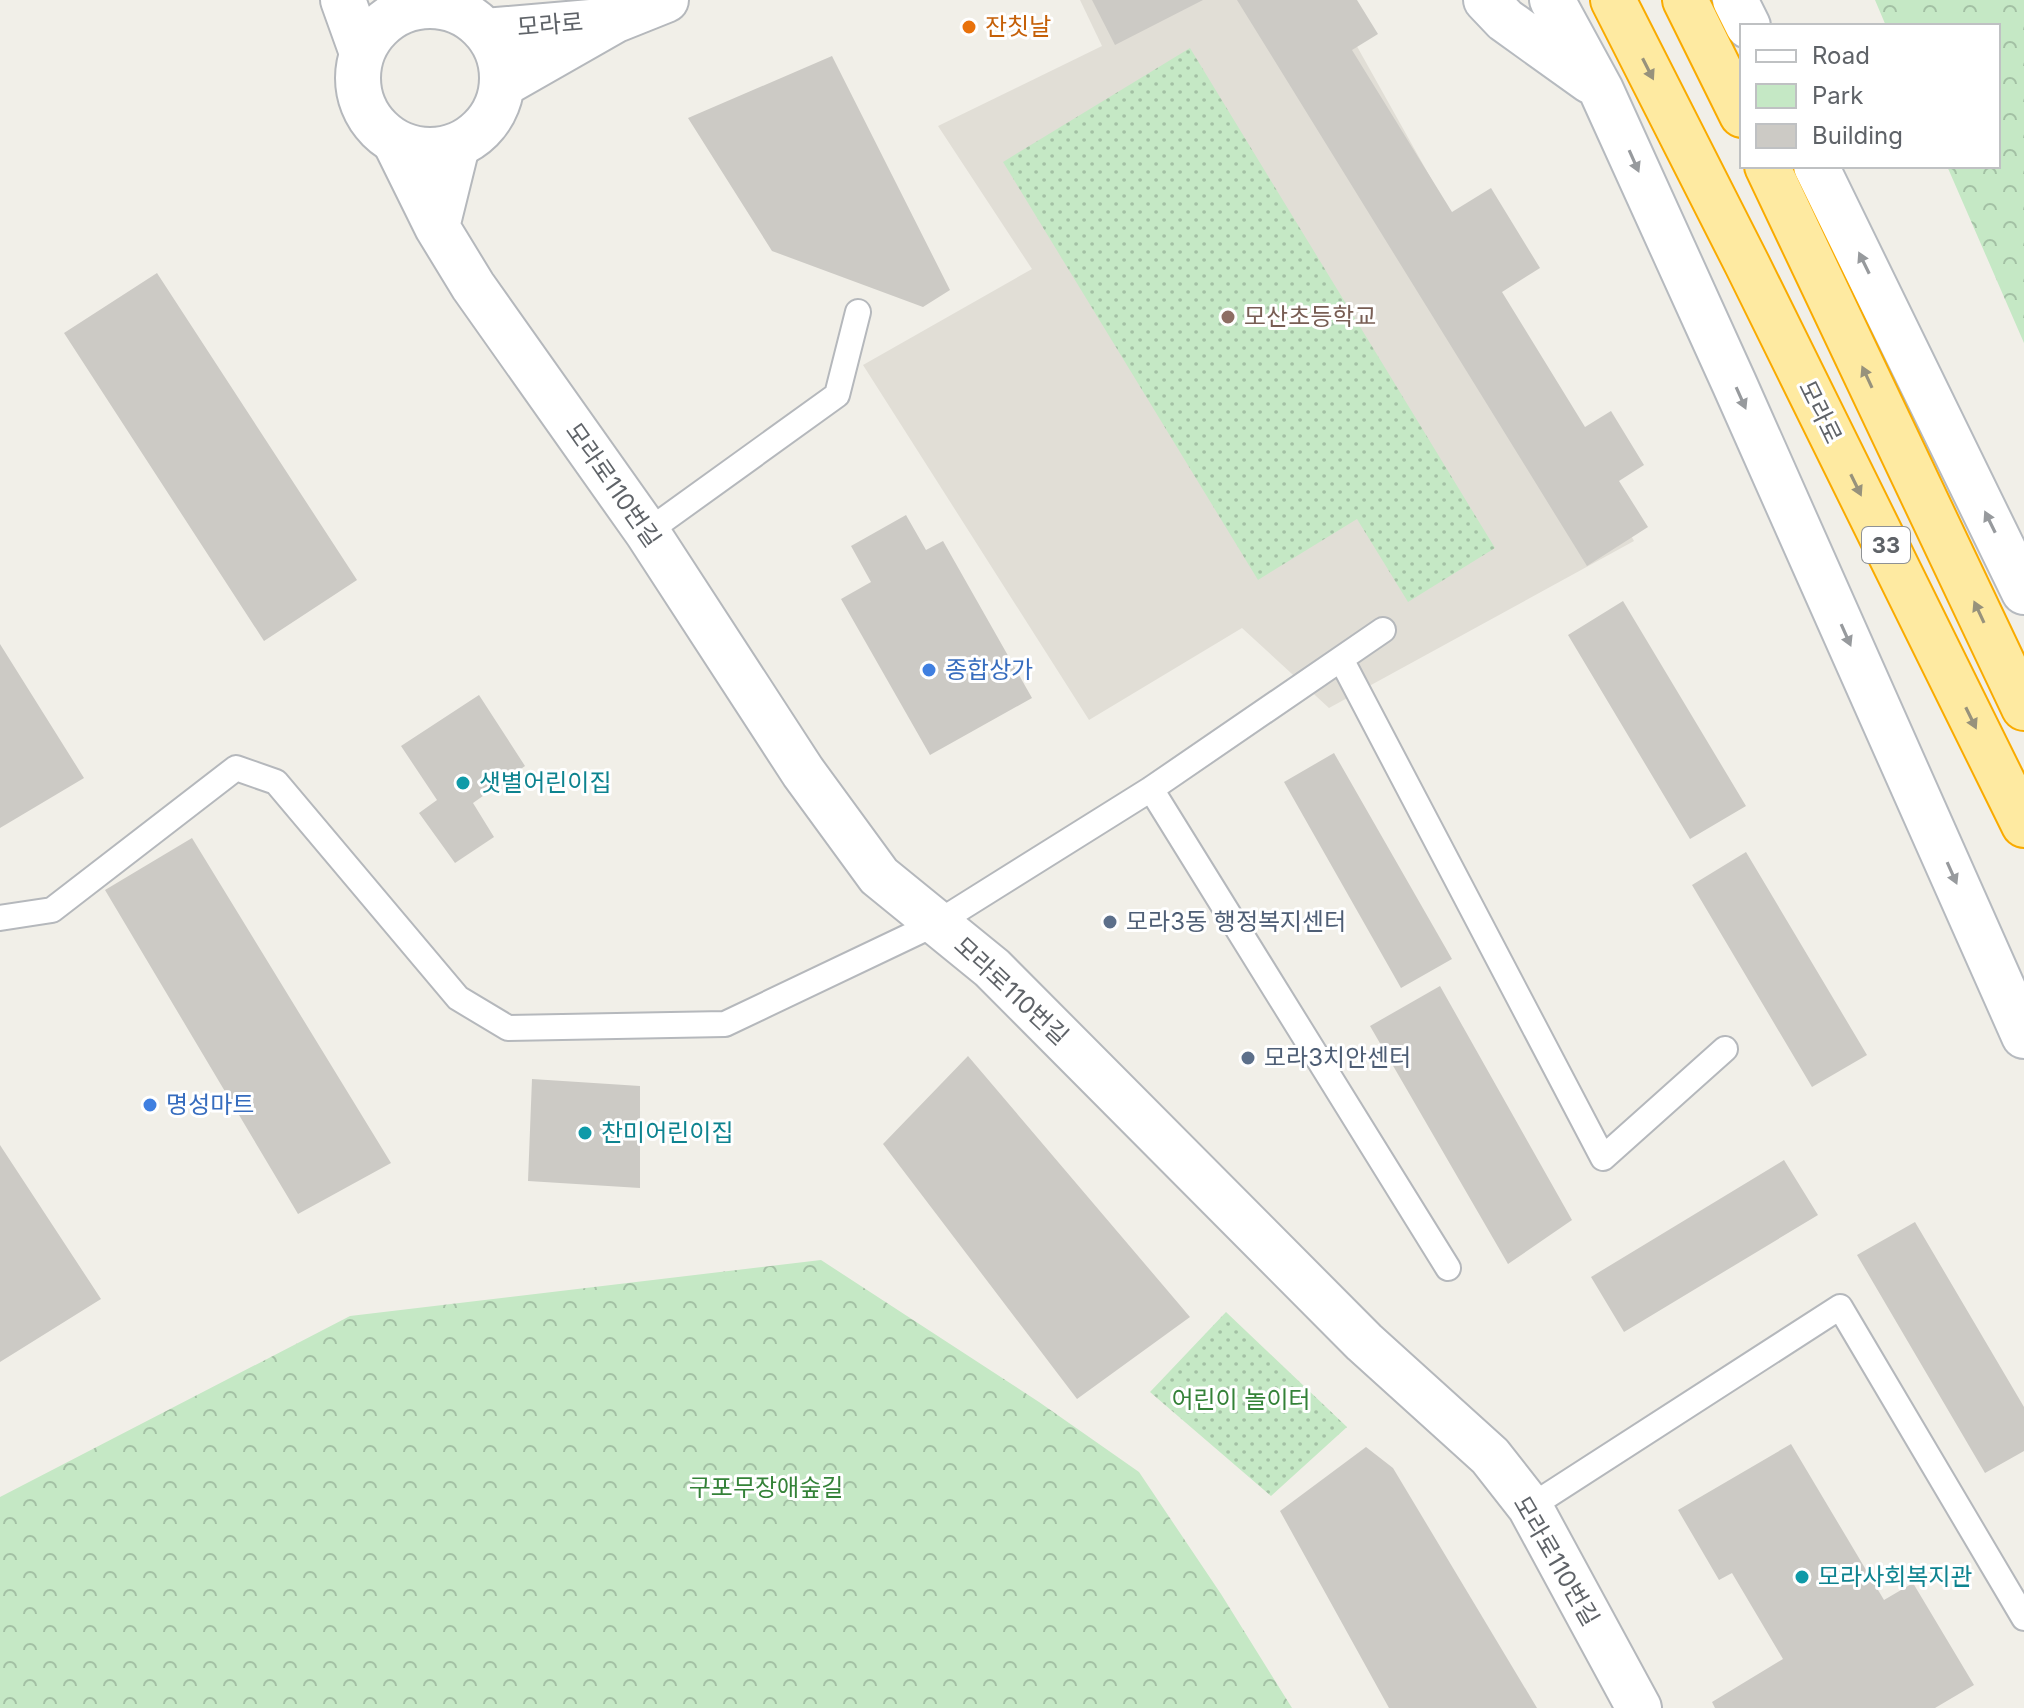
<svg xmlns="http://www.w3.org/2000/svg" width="2024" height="1708" font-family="Inter,'Noto Sans KR',sans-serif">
	<defs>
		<pattern id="green-dots" width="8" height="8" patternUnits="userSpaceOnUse" patternTransform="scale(2)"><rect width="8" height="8" fill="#c5e8c5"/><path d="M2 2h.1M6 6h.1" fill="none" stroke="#a3c0a4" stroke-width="1.8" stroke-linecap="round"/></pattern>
		<pattern id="forest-crowns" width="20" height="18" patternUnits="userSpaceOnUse" patternTransform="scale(2)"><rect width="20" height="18" fill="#c5e8c5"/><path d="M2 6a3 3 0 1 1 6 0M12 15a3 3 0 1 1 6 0" fill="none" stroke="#a3c0a4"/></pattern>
	</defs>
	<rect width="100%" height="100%" fill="#f1efe8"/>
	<path fill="#e1ded6" d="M1080 0H1331L1634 541 1329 708 1242 628 1089 720 863 365 1032 269 938 126 1102 46Z"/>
	<path fill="url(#green-dots)" d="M1190 48 1495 548 1408 602 1357 519 1258 580 1003 162Z
		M1226 1312 1347 1427 1271 1496 1150 1392Z"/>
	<path fill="url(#forest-crowns)" d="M1875 0H2024V343L1947 166H1998V26H1886Z
		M821 1260 1039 1402 1139 1472 1221 1594 1292 1708H0V1497L350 1316Z"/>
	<path fill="#cccac5" d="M1092 0H1203L1115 45Z
		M1237 0H1357L1378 34 1352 50 1452 212 1491 188 1540 268 1502 292 1585 427 1611 411 1644 465 1619 481 1648 527 1587 566Z
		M832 56 950 290 923 307 772 251 688 118Z
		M157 273 357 580 264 641 64 333Z
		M906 515 926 550 943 541 1032 698 930 755 841 599 871 582 851 546Z
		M1623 601 1746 806 1690 839 1568 635Z
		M0 644 84 778 0 828Z
		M479 695 525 766 473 803 494 837 455 863 419 813 437 800 401 746Z
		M1334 753 1452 959 1401 988 1284 782Z
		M192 838 391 1163 298 1214 105 890Z
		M1746 852 1867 1055 1812 1087 1692 885Z
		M1440 986 1572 1220 1508 1264 1370 1026Z
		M968 1056 1190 1317 1077 1399 883 1144Z
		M532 1079 640 1086V1188L528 1181Z
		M0 1145 101 1299 0 1362Z
		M1784 1160 1818 1215 1624 1332 1591 1277Z
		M1915 1222 2024 1407V1451L1985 1473 1857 1255Z
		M1791 1444 1884 1600 1913 1583 1974 1685 1935 1708H1715L1712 1702 1783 1659 1732 1573 1719 1580 1678 1510Z
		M1366 1447 1393 1468 1537 1708H1389L1280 1511Z"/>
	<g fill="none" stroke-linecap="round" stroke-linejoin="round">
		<defs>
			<path id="service" d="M647 532 837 395 858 312
				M1341 659 1603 1158 1725 1049
				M1151 789 1448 1268
				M0 918 52 910 236 768 276 782 458 998 508 1028 725 1024 937 923 1151 789 1383 630
				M1530 1507 1840 1307 2024 1618"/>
			<path id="minor" d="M395 142 437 227 473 286 647 532 803 772 879 876 992 968 1364 1342 1490 1456 1530 1507 1639 1708
				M437 227 457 146"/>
			<path id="tertiary" d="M343 0 362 53
				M358 78a72 72 0 1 1 144 0a72 72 0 1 1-144 0Z
				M485 31 602 21
				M502 85 616 20 666 0"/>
			<path id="secondary" d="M1486 0 1505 20 1590 81
				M1552 0 1601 90 1734 383 2024 1036
				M1735 0 1748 26
				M1816 166 2024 592"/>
			<path id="trunk" d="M1613 0 1747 264 2024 825
				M1685 0 1742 115
				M1767 166 2024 708"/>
		</defs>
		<use href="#service" stroke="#b5b8bc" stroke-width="28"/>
		<use href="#minor" stroke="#b5b8bc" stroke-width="48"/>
		<use href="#tertiary" stroke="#b5b8bc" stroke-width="48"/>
		<use href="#secondary" stroke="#b6babf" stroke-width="48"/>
		<use href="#trunk" stroke="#f9ab00" stroke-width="48"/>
		<use href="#service" stroke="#fff" stroke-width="24"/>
		<use href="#minor" stroke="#fff" stroke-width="44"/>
		<use href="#tertiary" stroke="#fff" stroke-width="44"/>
		<use href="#secondary" stroke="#fff" stroke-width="44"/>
		<use href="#trunk" stroke="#feeaa1" stroke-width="44"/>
	</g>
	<defs><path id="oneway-solid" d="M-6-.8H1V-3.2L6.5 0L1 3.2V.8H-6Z" transform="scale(2)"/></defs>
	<g fill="#97927c">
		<use href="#oneway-solid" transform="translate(1648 69) rotate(63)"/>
		<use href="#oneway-solid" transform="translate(1867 377) rotate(-115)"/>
		<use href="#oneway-solid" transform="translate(1856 485) rotate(64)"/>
		<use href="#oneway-solid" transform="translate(1979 612) rotate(-115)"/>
		<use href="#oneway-solid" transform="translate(1971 718) rotate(64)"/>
	</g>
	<g fill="#979a9d">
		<use href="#oneway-solid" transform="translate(1634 161) rotate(66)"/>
		<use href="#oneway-solid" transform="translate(1864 263) rotate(-116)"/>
		<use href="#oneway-solid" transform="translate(1741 398) rotate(66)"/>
		<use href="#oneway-solid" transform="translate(1990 522) rotate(-116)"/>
		<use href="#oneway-solid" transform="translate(1846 635) rotate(66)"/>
		<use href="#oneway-solid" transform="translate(1952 873) rotate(66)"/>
	</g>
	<circle fill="#e8710a" stroke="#fff" stroke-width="3" cx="969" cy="27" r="8"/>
	<circle fill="#8d6e63" stroke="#fff" stroke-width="3" cx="1228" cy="317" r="8"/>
	<g fill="#3f7fe0" stroke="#fff" stroke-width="3">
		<circle cx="929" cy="670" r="8"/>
		<circle cx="150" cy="1105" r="8"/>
	</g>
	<g fill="#0f9aa8" stroke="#fff" stroke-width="3">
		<circle cx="463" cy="783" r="8"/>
		<circle cx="585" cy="1133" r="8"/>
		<circle cx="1802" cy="1577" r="8"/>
	</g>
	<g fill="#5c6f8a" stroke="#fff" stroke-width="3">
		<circle cx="1110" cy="922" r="8"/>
		<circle cx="1248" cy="1058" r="8"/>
	</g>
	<g text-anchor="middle" stroke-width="6" stroke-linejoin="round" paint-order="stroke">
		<rect fill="#fff" stroke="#8f9295" stroke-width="2" x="1862" y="527" width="48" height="36" rx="6"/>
		<g font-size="22" font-weight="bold" fill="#5f6368">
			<text x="1886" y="553">33</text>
		</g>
		<g font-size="24" fill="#5f6368" stroke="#fff">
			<text transform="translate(550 25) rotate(-5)" y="8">모라로</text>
			<text transform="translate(1820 412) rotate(64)" y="8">모라로</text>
			<text transform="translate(613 485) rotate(55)" y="8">모라로110번길</text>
			<text transform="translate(1011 991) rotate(43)" y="8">모라로110번길</text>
			<text transform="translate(1556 1561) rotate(60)" y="8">모라로110번길</text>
		</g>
		<g font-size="24" fill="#c56008" stroke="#fff" text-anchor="start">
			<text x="985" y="35">잔칫날</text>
		</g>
		<g font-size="24" fill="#785e54" stroke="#fff" text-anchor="start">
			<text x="1244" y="325">모산초등학교</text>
		</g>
		<g font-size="24" fill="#366cbe" stroke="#fff" text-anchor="start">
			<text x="945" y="678">종합상가</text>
			<text x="166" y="1113">명성마트</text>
		</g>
		<g font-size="24" fill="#0d838f" stroke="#fff" text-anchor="start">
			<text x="479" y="791">샛별어린이집</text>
			<text x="601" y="1141">찬미어린이집</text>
			<text x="1818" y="1585">모라사회복지관</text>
		</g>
		<g font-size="24" fill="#4e5e75" stroke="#fff" text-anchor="start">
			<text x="1126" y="930">모라3동 행정복지센터</text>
			<text x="1264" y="1066">모라3치안센터</text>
		</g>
		<g font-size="24" fill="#348238" stroke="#fff">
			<text x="1241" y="1408">어린이 놀이터</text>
			<text x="766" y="1496">구포무장애숲길</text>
		</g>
	</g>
	<rect x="1740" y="24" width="260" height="144" fill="#ffffff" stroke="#bfc1c3" stroke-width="2"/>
	<rect x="1756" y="50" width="40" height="12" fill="#ffffff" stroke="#bfc1c3" stroke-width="2"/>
	<text x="1812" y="64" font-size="24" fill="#5f6368">Road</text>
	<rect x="1756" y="84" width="40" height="24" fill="#c5e8c5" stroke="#bfc1c3" stroke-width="2"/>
	<text x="1812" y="104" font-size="24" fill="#5f6368">Park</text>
	<rect x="1756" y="124" width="40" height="24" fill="#cccac5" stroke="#bfc1c3" stroke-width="2"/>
	<text x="1812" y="144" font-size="24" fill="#5f6368">Building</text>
</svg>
